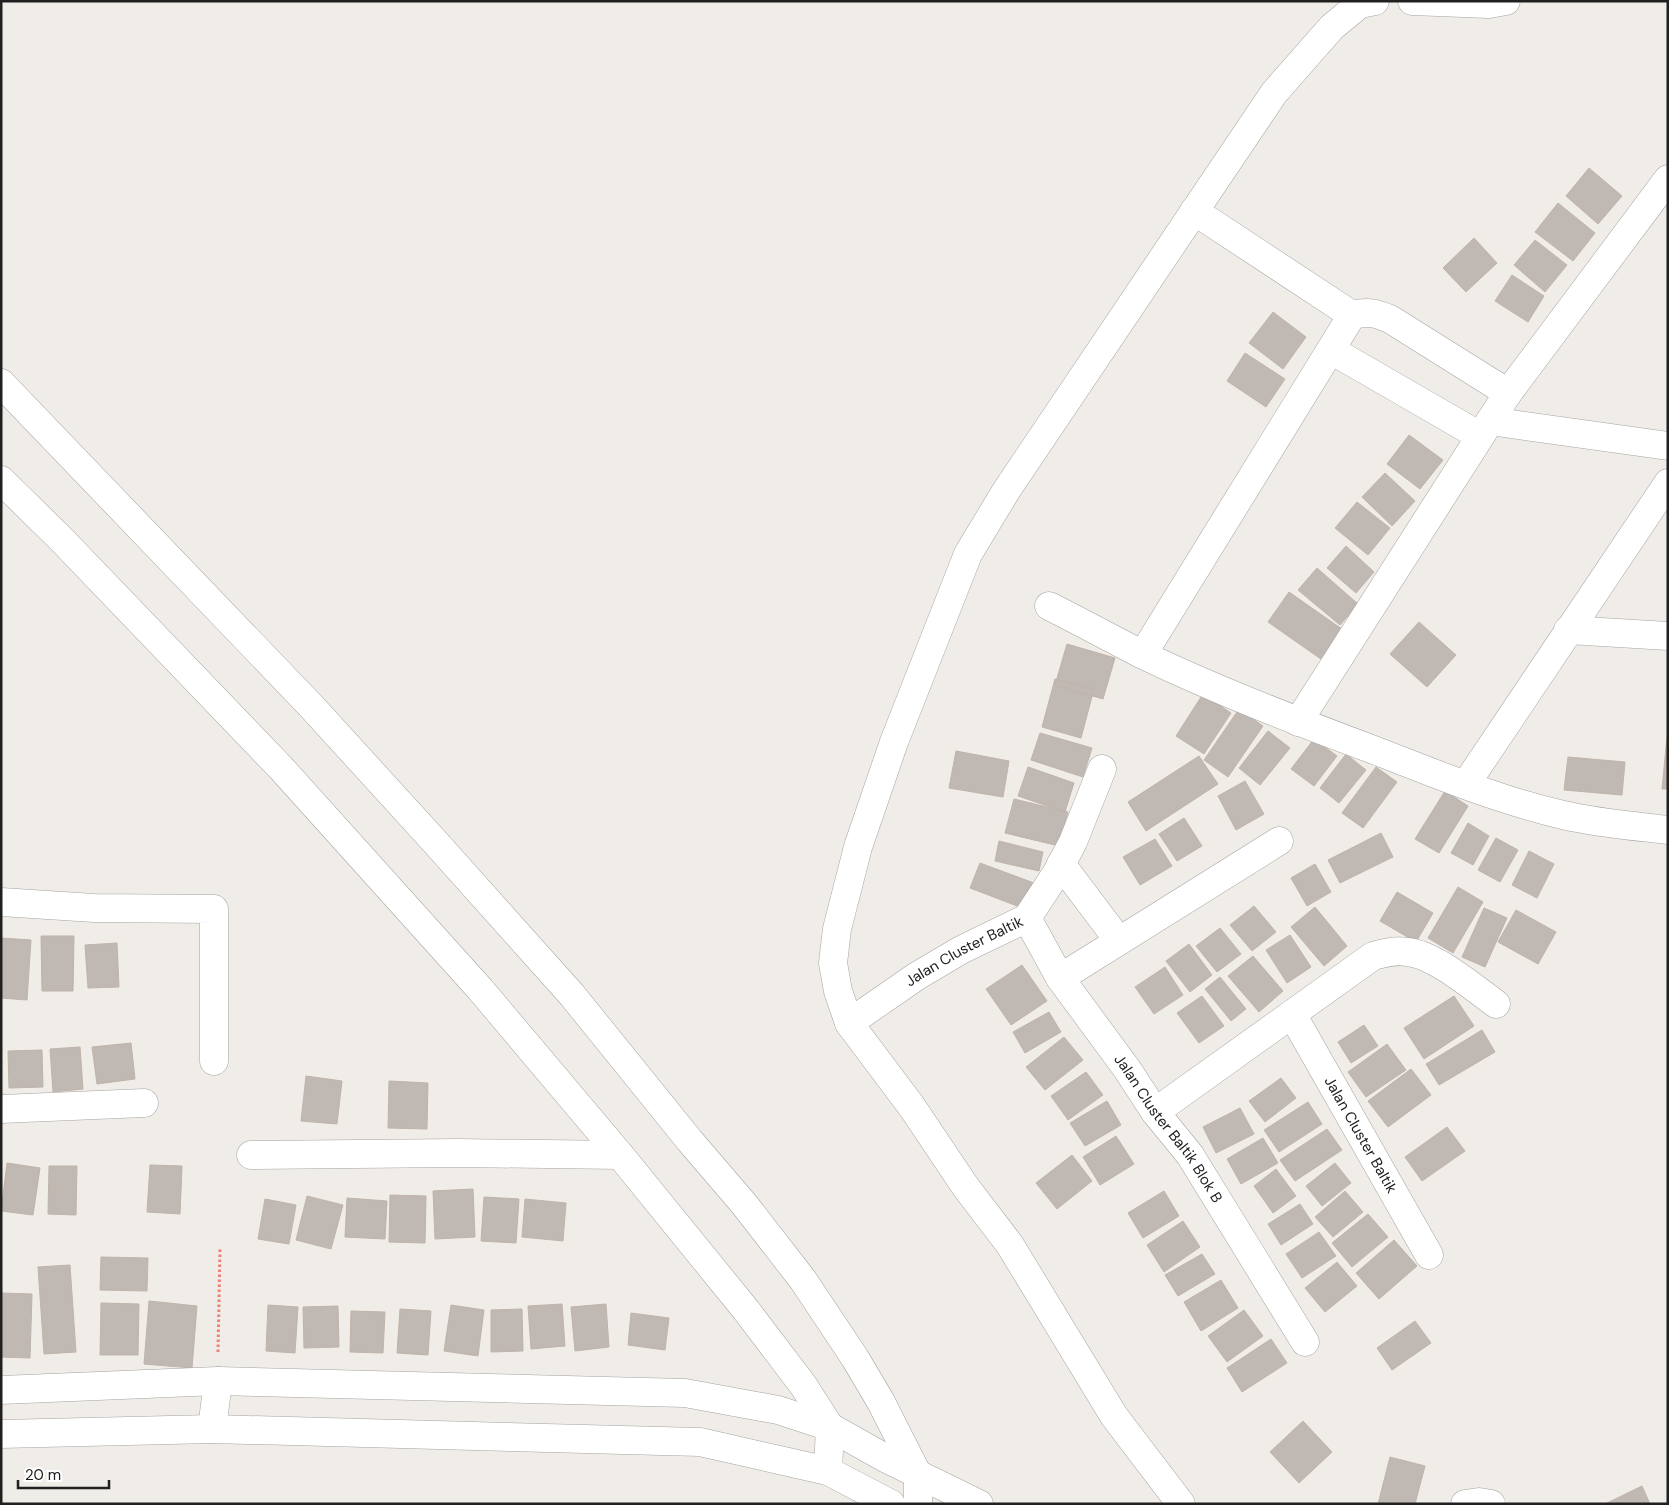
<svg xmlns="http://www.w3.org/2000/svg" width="1669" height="1505" font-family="'DM Sans',sans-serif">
	<rect width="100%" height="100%" fill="#f0ece7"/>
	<path fill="#c0b8b3" stroke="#c0b3aa" d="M1589 168 1622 196 1598 224 1566 196Z
		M1558 203 1595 233 1573 261 1535 232Z
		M1474 238 1497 263 1466 292 1443 268Z
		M1535 240 1567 265 1545 292 1514 265Z
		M1512 275 1544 296 1528 322 1495 301Z
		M1273 312 1306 337 1283 369 1249 343Z
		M1245 353 1285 379 1266 407 1227 381Z
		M1409 435 1443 460 1420 489 1387 464Z
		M1385 473 1415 501 1392 526 1362 497Z
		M1357 502 1390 528 1368 555 1335 528Z
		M1346 546 1374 572 1356 593 1327 568Z
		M1317 568 1358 604 1340 625 1298 590Z
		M1289 592 1349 634 1328 664 1268 622Z
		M1419 622 1456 655 1427 687 1390 654Z
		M1067 644 1115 658 1103 699 1055 685Z
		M1055 679 1094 689 1081 738 1042 727Z
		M1203 694 1231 713 1204 754 1176 736Z
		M1239 709 1263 726 1228 777 1204 760Z
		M1268 731 1290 748 1260 785 1239 768Z
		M1040 733 1092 748 1083 777 1031 760Z
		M1667 737 1668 738V789H1662Z
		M1314 739 1337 756 1314 786 1291 769Z
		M956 751 1009 761 1003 797 949 788Z
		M1346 754 1366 770 1339 803 1320 788Z
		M1199 756 1218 784 1146 831 1128 802Z
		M1568 757 1625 762 1622 795 1564 790Z
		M1028 767 1074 783 1065 812 1018 796Z
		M1376 767 1397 782 1363 828 1342 813Z
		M1245 781 1264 814 1236 830 1218 796Z
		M1445 791 1468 806 1439 853 1415 839Z
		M1014 799 1068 812 1059 846 1005 833Z
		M1184 818 1202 846 1177 861 1159 834Z
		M1468 823 1489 836 1473 865 1451 853Z
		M1381 833 1393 857 1340 883 1328 860Z
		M1496 838 1518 850 1500 882 1478 870Z
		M1155 839 1172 866 1140 885 1123 857Z
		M999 841 1043 852 1039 871 995 861Z
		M1529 851 1554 864 1537 898 1512 885Z
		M980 863 1034 883 1025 909 970 888Z
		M1315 864 1331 892 1307 906 1291 878Z
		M1458 887 1483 902 1453 953 1428 938Z
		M1397 892 1433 913 1416 942 1380 921Z
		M1254 906 1276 932 1252 951 1230 925Z
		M1315 907 1347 946 1324 966 1291 927Z
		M1484 908 1507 918 1485 967 1462 957Z
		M1516 910 1556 932 1538 964 1498 942Z
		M1220 928 1241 954 1217 972 1196 946Z
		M1290 935 1311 967 1287 983 1266 950Z
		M41 936H74L73 991H42Z
		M1 938 31 940 27 1000 1 998Z
		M117 943 119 987 88 988 85 945Z
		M1189 944 1212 975 1190 992 1166 961Z
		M1253 956 1283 991 1259 1012 1228 976Z
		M1022 965 1047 1001 1011 1025 986 989Z
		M1165 967 1183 995 1154 1014 1135 987Z
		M1220 977 1246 1009 1231 1021 1205 989Z
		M1202 996 1224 1026 1199 1043 1177 1013Z
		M1454 996 1474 1026 1424 1059 1404 1028Z
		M1049 1012 1061 1032 1025 1053 1013 1032Z
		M1364 1025 1378 1046 1351 1063 1338 1042Z
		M1482 1030 1495 1052 1439 1085 1426 1064Z
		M1064 1037 1083 1060 1045 1090 1026 1067Z
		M131 1043 135 1079 97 1084 92 1047Z
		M1387 1044 1406 1070 1366 1097 1348 1072Z
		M80 1047 83 1089 53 1092 50 1049Z
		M42 1050 43 1087 9 1088 8 1051Z
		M1411 1069 1431 1095 1388 1127 1368 1101Z
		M1086 1072 1103 1095 1068 1120 1051 1096Z
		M306 1076 342 1081 337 1124 301 1121Z
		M1281 1078 1296 1098 1265 1122 1249 1101Z
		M389 1081 428 1083 427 1129 388 1128Z
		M1107 1101 1121 1125 1085 1146 1070 1123Z
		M1308 1102 1322 1124 1279 1152 1264 1130Z
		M1240 1108 1254 1134 1216 1153 1203 1127Z
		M1447 1127 1465 1151 1422 1181 1405 1157Z
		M1327 1129 1342 1150 1295 1181 1280 1160Z
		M1116 1136 1134 1164 1100 1185 1083 1157Z
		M1263 1138 1278 1163 1241 1184 1227 1159Z
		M1072 1155 1092 1181 1057 1209 1036 1183Z
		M7 1163 40 1168 33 1215 1 1211Z
		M1335 1163 1351 1183 1322 1206 1306 1186Z
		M150 1165 182 1166 180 1214 147 1212Z
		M49 1166H77L76 1215 48 1214Z
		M1276 1169 1296 1196 1273 1213 1254 1186Z
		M473 1189 475 1237 435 1239 433 1191Z
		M1164 1191 1179 1216 1143 1238 1128 1213Z
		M1345 1191 1363 1212 1333 1237 1315 1217Z
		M390 1195 426 1196 425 1243 389 1242Z
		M307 1196 343 1205 331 1249 296 1240Z
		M484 1197 519 1199 516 1243 481 1241Z
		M347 1198 387 1201 385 1239 345 1237Z
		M265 1199 296 1205 289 1244 258 1239Z
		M525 1199 566 1203 563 1241 522 1237Z
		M1300 1204 1313 1224 1281 1245 1268 1224Z
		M1368 1214 1388 1237 1352 1267 1332 1243Z
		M1183 1221 1200 1247 1164 1272 1147 1245Z
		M1319 1232 1336 1256 1302 1278 1286 1254Z
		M1394 1240 1417 1266 1379 1299 1356 1273Z
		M1202 1254 1215 1274 1178 1296 1165 1275Z
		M101 1257 148 1258 147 1291 100 1290Z
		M1337 1262 1357 1286 1325 1312 1305 1288Z
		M70 1265 76 1352 44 1354 38 1267Z
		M1221 1280 1238 1308 1201 1331 1184 1302Z
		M1 1293 32 1294 30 1358 1 1357Z
		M149 1301 197 1306 192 1368 144 1364Z
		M101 1303 139 1304 138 1355H100Z
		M562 1304 565 1346 531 1349 528 1306Z
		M606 1304 609 1347 575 1351 571 1307Z
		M268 1305 298 1307 295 1353 266 1351Z
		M451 1305 484 1310 478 1356 444 1351Z
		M338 1306 339 1347 304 1348 303 1307Z
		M400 1309 431 1311 428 1355 397 1353Z
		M522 1309 523 1351 491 1352V1310Z
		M1244 1310 1263 1336 1227 1362 1208 1336Z
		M351 1311 385 1312 383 1353 350 1352Z
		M631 1313 669 1318 665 1350 628 1345Z
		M1415 1321 1431 1343 1392 1370 1377 1348Z
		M1271 1339 1287 1363 1242 1392 1227 1368Z
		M1303 1421 1332 1452 1299 1483 1270 1452Z
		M1390 1457 1425 1466 1415 1504H1378Z
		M1642 1486 1650 1504H1605Z"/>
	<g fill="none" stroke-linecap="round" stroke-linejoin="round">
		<defs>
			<g id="minor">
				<path d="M1412 1 1489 4 1506 1"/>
				<path d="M1194 211 1352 315C1369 311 1375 313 1390 319L1508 393"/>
				<path d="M1331 350 1480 436"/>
				<path d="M1 383 312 707 436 843 572 995 690 1141 744 1204 803 1280 855 1358 881 1402 918 1475V1504"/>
				<path d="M1490 421 1668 446"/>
				<path d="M1 480 62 540 281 768 480 989 620 1155 746 1310 803 1385 830 1427 828 1471"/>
				<path d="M1049 606C1081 622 1112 639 1143 655 1218 691 1296 721 1374 750 1436 774 1498 800 1563 815 1597 823 1633 826 1668 830"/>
				<path d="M1568 630 1668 636"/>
				<path d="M1143 654 1352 315"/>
				<path d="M1298 722 1508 393 1668 179"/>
				<path d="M1466 784 1668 483"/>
				<path d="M1061 864 1119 941"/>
				<path d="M1 902 94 908 214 909V1061"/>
				<path id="s1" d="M1027 918 1060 978 1127 1069 1155 1112 1190 1155 1305 1342"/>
				<path d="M1060 978 1279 841"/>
				<path id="s2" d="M1292 1014 1429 1255"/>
				<path id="s3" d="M849 1023 917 976 961 950 1027 918 1056 874 1073 842 1102 769"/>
				<path d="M1 1109 144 1103"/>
				<path d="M1155 1112 1373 956C1384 953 1395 950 1407 952 1434 954 1474 988 1496 1004"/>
				<path d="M251 1155 458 1153 620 1155"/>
				<path d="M1 1390 218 1381 685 1393 778 1410 830 1427 887 1459 979 1504"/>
				<path d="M212 1429 218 1381"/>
				<path d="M1 1434 212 1429 700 1442 828 1471 891 1504"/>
				<path d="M1181 1504 1114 1416 1010 1245 965 1186 912 1107 849 1023 838 991 833 963 837 929 858 847 894 742 968 554 1006 491 1274 93 1332 27 1360 4 1375 1"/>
				<path d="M1465 1504 1479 1502 1491 1504"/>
			</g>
		</defs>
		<use href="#minor" stroke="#a4a4a4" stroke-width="29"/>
		<path stroke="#f17e76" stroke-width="3" stroke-dasharray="2.5 2.5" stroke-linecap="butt" d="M218 1352 220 1248"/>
		<use href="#minor" stroke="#fff" stroke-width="28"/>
	</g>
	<g text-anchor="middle" stroke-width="4" stroke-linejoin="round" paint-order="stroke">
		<g font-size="15" fill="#202020" stroke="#fff">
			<text dy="5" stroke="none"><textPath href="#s3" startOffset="136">Jalan Cluster Baltik</textPath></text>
			<text dy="5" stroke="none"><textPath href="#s1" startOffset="254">Jalan Cluster Baltik Blok B</textPath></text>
			<text dy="5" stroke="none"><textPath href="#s2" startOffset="139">Jalan Cluster Baltik</textPath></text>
		</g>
	</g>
	<rect width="1669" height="1505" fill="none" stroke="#202020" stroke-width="5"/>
	<path d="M18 1480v8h91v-8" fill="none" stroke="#202020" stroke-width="2.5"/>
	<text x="25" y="1480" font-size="15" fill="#202020" stroke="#ffffff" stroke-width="4" paint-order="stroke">20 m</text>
</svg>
